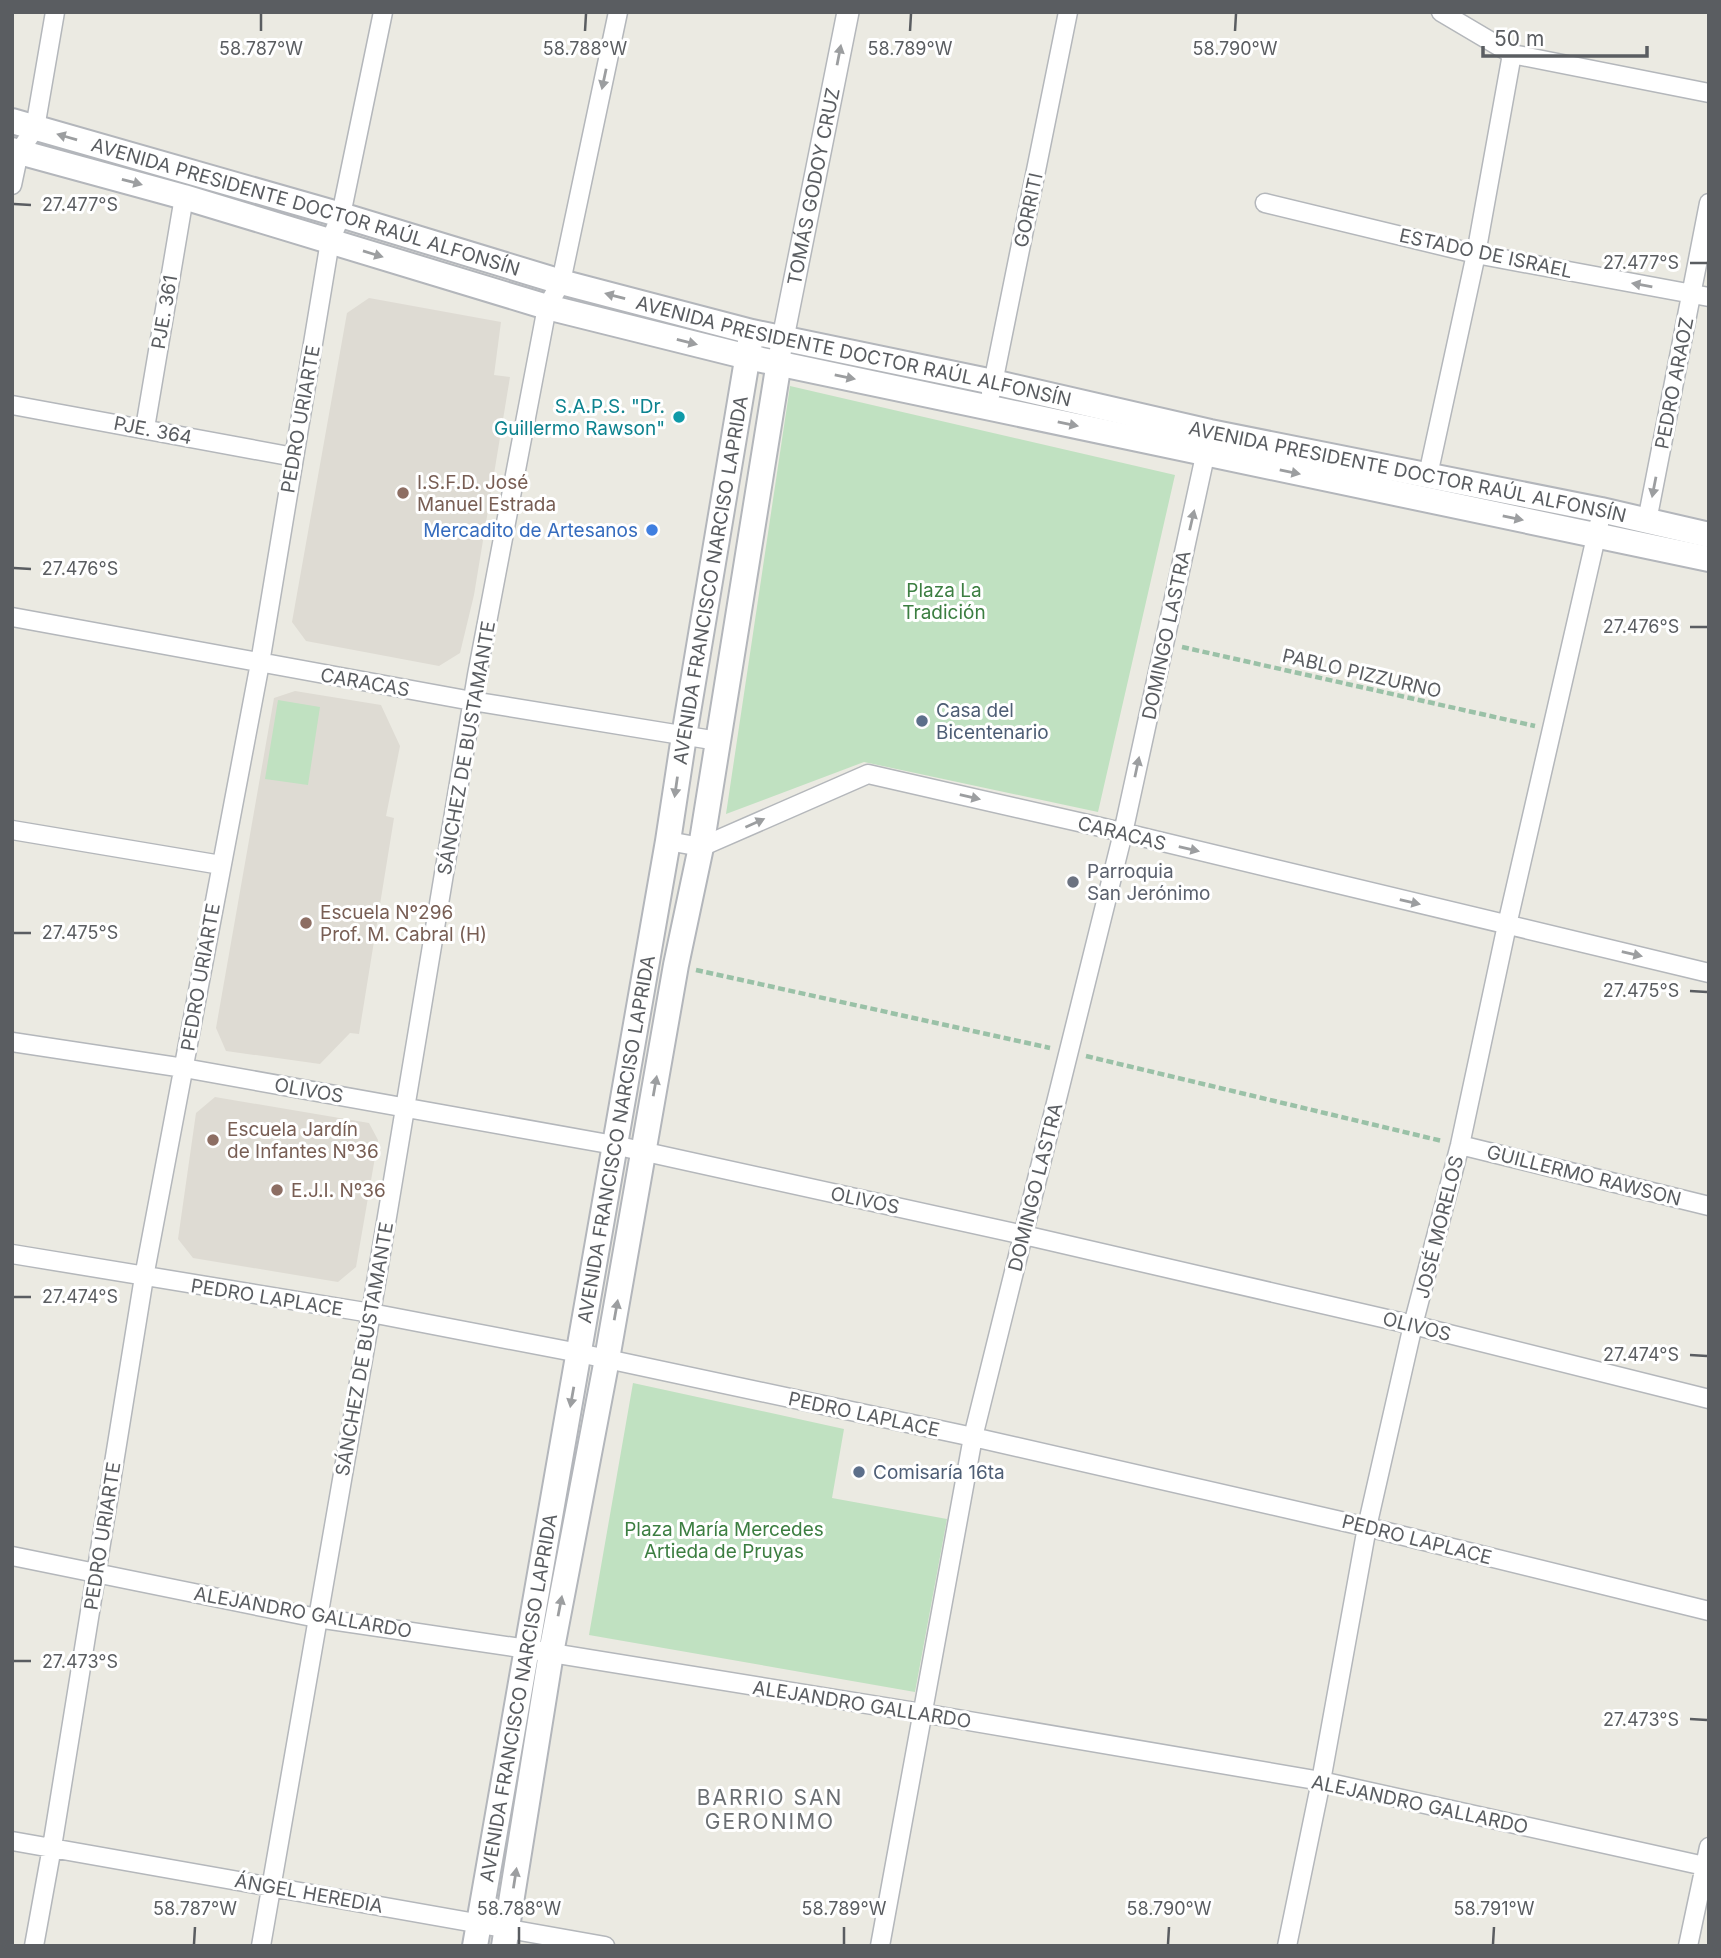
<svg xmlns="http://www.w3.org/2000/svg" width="1721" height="1958" font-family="Inter,sans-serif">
	<rect width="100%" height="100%" fill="#ebeae2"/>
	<path fill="#dedbd3" d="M369 298 501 322 494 375 510 377 474 595 460 653 439 666 306 641 292 622 347 313Z
		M295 691 381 705 400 746 386 816 394 818 359 1034 350 1033 320 1064 226 1051 216 1028 274 698Z
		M215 1097 369 1123 378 1140 356 1267 338 1282 193 1258 178 1239 196 1113Z"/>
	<path fill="#c0e1c1" d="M790 386 1175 475 1098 812 864 762 726 814Z
		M278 700 320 707 308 785 265 779Z
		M633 1383 844 1429 832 1498 947 1519 915 1692 589 1635Z"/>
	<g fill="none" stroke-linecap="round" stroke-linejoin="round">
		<defs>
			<path id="minor" d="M1441 12 1512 54 1709 93
				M12 185 19 152 35 128 55 12
				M1265 203 1476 254 1709 297
				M991 393 1068 12
				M12 405 294 457
				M145 428 184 197
				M1428 475 1476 254 1512 54
				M1647 521 1709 203
				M12 617 472 701 718 741
				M12 830 221 865
				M668 841 701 847 868 774 1092 825 1709 973
				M12 1042 184 1068 614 1145 1024 1235 1413 1325 1709 1399
				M1460 1145 1709 1206
				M12 1254 371 1313 579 1353 973 1437 1367 1527 1709 1611
				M12 1556 317 1618 527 1649 922 1713 1321 1781 1709 1867
				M12 1841 605 1946
				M34 1946 52 1847 144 1277 260 663 330 241 341 215 383 12
				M261 1946 371 1313 477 675 547 307 561 282 618 12
				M880 1946 973 1437 1123 833 1208 442
				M1287 1946 1321 1781 1367 1527 1413 1325 1460 1145 1507 925 1599 524
				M1688 1946 1709 1847"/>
			<g id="tertiary">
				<path id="s1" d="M780 353 848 12"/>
			</g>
			<g id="secondary">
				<path id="s2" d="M12 121 341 215 561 282 752 332 993 382 1210 432 1601 510 1709 535"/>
				<path d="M12 150 184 197 547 307 748 357 1709 559"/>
				<path id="s3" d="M475 1946 668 841 684 736 750 342"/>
				<path d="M504 1946 551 1653 607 1359 676 965 701 847 779 362"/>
			</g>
		</defs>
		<use href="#minor" stroke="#b4b7bb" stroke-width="21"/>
		<use href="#tertiary" stroke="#b4b7bb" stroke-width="24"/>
		<use href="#secondary" stroke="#b3b6bb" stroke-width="28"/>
		<path stroke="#9ac1a7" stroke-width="4.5" stroke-dasharray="7 3.5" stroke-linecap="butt" d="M1182 647 1535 726
			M696 970 1050 1048
			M1086 1056 1442 1141"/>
		<use href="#minor" stroke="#fff" stroke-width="18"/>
		<use href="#tertiary" stroke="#fff" stroke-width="21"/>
		<use href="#secondary" stroke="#fff" stroke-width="24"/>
	</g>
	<defs><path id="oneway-solid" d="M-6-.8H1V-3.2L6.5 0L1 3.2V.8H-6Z" transform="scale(1.75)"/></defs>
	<g fill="#9c9ea0">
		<use href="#oneway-solid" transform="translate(839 55) rotate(-79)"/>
		<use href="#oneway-solid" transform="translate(604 79) rotate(102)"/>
		<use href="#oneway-solid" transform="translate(67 137) rotate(-164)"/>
		<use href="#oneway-solid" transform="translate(132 182) rotate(15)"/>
		<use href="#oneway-solid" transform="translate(373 254) rotate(17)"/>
		<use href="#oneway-solid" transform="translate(1642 285) rotate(-170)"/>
		<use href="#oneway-solid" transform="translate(615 296) rotate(-165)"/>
		<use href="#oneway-solid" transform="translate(687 342) rotate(14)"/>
		<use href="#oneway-solid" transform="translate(845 377) rotate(12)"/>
		<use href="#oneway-solid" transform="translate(1068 424) rotate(12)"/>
		<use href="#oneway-solid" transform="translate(1290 472) rotate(12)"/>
		<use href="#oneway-solid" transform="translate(1654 487) rotate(101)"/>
		<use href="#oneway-solid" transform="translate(1513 518) rotate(12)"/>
		<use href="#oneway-solid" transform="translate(1192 520) rotate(-77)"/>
		<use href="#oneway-solid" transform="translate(1137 767) rotate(-78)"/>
		<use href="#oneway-solid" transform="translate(676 787) rotate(98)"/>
		<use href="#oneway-solid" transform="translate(970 797) rotate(13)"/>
		<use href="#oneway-solid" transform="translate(755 823) rotate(-24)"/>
		<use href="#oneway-solid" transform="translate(1189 849) rotate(13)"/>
		<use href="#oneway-solid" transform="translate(1410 902) rotate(13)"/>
		<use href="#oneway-solid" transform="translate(1632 954) rotate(13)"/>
		<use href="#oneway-solid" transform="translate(655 1086) rotate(-80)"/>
		<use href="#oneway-solid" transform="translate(616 1310) rotate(-80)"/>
		<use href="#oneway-solid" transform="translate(572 1397) rotate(100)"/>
		<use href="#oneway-solid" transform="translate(560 1606) rotate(-79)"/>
		<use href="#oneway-solid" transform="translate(515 1878) rotate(-81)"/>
	</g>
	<path fill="none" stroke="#5a5d61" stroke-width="2.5" d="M261 31V14M585 31 586 14M910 31 911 14M1235 31 1236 14M14 204 31 205M1690 263H1707M14 568 31 569M1690 627H1707M14 933H31M1690 991 1707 992M14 1297H31M1690 1355 1707 1356M14 1661H31M1690 1719 1707 1720M194 1944 195 1927M519 1944V1927M844 1944V1927M1168 1944 1169 1927M1493 1944 1494 1927"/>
	<circle fill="#0f9aa8" stroke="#fff" stroke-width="2.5" cx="679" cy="417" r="7"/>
	<g fill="#8d6e63" stroke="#fff" stroke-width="2.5">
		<circle cx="403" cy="493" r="7"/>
		<circle cx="306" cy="923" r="7"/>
		<circle cx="213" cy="1140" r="7"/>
		<circle cx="277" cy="1190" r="7"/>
	</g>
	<circle fill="#3f7fe0" stroke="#fff" stroke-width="2.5" cx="652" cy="530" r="7"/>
	<g fill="#5c6f8a" stroke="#fff" stroke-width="2.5">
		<circle cx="922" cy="721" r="7"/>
		<circle cx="859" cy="1472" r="7"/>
	</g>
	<circle fill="#6b7280" stroke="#fff" stroke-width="2.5" cx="1073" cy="882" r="7"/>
	<g text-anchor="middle" stroke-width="6" stroke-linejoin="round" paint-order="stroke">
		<g font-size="19" fill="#5a5d61" stroke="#fff">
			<text dy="7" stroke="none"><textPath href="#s1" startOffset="170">TOMÁS GODOY CRUZ</textPath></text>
			<text dy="7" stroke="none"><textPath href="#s2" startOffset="306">AVENIDA PRESIDENTE DOCTOR RAÚL ALFONSÍN</textPath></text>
			<text transform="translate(1028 210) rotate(-78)" y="7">GORRITI</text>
			<text transform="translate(1486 253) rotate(12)" y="7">ESTADO DE ISRAEL</text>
			<text transform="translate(164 312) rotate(-80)" y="7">PJE. 361</text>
			<text dy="7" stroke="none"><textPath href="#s2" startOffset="873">AVENIDA PRESIDENTE DOCTOR RAÚL ALFONSÍN</textPath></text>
			<text transform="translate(1674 383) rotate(-79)" y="7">PEDRO ARAOZ</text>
			<text transform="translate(300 419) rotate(-80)" y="7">PEDRO URIARTE</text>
			<text transform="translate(153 430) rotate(11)" y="7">PJE. 364</text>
			<text dy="7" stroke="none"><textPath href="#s2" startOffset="1440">AVENIDA PRESIDENTE DOCTOR RAÚL ALFONSÍN</textPath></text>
			<text dy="7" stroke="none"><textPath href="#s3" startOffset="1386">AVENIDA FRANCISCO NARCISO LAPRIDA</textPath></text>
			<text transform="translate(1166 635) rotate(-78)" y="7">DOMINGO LASTRA</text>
			<text transform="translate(1362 673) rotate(13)" y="7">PABLO PIZZURNO</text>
			<text transform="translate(365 682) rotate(10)" y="7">CARACAS</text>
			<text transform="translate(466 748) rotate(-80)" y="7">SÁNCHEZ DE BUSTAMANTE</text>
			<text transform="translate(1122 833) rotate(14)" y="7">CARACAS</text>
			<text transform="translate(200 977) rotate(-80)" y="7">PEDRO URIARTE</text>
			<text transform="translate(309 1090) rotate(10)" y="7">OLIVOS</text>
			<text dy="7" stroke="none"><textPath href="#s3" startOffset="819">AVENIDA FRANCISCO NARCISO LAPRIDA</textPath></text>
			<text transform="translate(1584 1175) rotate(14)" y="7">GUILLERMO RAWSON</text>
			<text transform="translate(1035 1187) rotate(-76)" y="7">DOMINGO LASTRA</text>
			<text transform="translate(865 1200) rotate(12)" y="7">OLIVOS</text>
			<text transform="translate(1439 1227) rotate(-76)" y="7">JOSÉ MORELOS</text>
			<text transform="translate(267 1297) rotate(9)" y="7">PEDRO LAPLACE</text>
			<text transform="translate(1417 1326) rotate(14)" y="7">OLIVOS</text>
			<text transform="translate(364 1349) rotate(-80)" y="7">SÁNCHEZ DE BUSTAMANTE</text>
			<text transform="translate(864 1414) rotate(12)" y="7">PEDRO LAPLACE</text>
			<text transform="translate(102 1536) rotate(-81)" y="7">PEDRO URIARTE</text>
			<text transform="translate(1417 1539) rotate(14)" y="7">PEDRO LAPLACE</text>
			<text transform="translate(303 1612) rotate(10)" y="7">ALEJANDRO GALLARDO</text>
			<text dy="7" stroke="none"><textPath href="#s3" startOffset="252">AVENIDA FRANCISCO NARCISO LAPRIDA</textPath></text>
			<text transform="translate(862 1704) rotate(9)" y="7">ALEJANDRO GALLARDO</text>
			<text transform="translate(1420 1804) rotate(12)" y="7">ALEJANDRO GALLARDO</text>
			<text transform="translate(309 1893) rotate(10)" y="7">ÁNGEL HEREDIA</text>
		</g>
		<g font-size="19" fill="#0d838f" stroke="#fff" text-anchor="end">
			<text x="665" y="413">S.A.P.S. "Dr.<tspan x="665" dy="22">Guillermo Rawson"</tspan></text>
		</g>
		<g font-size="19" fill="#785e54" stroke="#fff" text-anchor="start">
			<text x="417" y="489">I.S.F.D. José<tspan x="417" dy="22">Manuel Estrada</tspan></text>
			<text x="320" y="919">Escuela Nº296<tspan x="320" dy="22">Prof. M. Cabral (H)</tspan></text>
			<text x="227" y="1136">Escuela Jardín<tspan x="227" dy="22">de Infantes Nº36</tspan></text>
			<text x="291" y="1197">E.J.I. Nº36</text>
		</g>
		<g font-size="19" fill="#366cbe" stroke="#fff" text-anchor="end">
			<text x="638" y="537">Mercadito de Artesanos</text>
		</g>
		<g font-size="19" fill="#3c7e41" stroke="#fff">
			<text x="944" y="597">Plaza La<tspan x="944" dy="22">Tradición</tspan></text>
			<text x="724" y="1536">Plaza María Mercedes<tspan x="724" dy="22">Artieda de Pruyas</tspan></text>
		</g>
		<g font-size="19" fill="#4e5e75" stroke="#fff" text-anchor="start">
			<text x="936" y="717">Casa del<tspan x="936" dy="22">Bicentenario</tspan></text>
			<text x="873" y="1479">Comisaría 16ta</text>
		</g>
		<g font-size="19" fill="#5b616d" stroke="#fff" text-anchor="start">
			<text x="1087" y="878">Parroquia<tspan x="1087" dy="22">San Jerónimo</tspan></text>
		</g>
		<g font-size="21" letter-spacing="2" fill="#6b6f73" stroke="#fff">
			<text x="770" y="1805">BARRIO SAN<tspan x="770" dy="24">GERONIMO</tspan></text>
		</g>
	</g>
	<g font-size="18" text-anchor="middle" fill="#5a5d61" stroke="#fff" stroke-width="6" stroke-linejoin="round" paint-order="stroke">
		<text x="261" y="55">58.787°W</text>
		<text x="585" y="55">58.788°W</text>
		<text x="910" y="55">58.789°W</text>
		<text x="1235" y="55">58.790°W</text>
		<text x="80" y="211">27.477°S</text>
		<text x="1641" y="269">27.477°S</text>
		<text x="80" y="575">27.476°S</text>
		<text x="1641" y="633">27.476°S</text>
		<text x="80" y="939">27.475°S</text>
		<text x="1641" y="997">27.475°S</text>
		<text x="80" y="1303">27.474°S</text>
		<text x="1641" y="1361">27.474°S</text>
		<text x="80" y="1668">27.473°S</text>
		<text x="1641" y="1726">27.473°S</text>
		<text x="195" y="1915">58.787°W</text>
		<text x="519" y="1915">58.788°W</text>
		<text x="844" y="1915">58.789°W</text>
		<text x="1169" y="1915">58.790°W</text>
		<text x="1494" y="1915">58.791°W</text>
	</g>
	<rect width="1721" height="1958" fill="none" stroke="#5a5d61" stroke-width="28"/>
	<path d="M1483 46v10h164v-10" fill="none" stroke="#5a5d61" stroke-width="3.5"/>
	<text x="1494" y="46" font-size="21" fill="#5a5d61" stroke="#ffffff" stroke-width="5" paint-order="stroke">50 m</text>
</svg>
